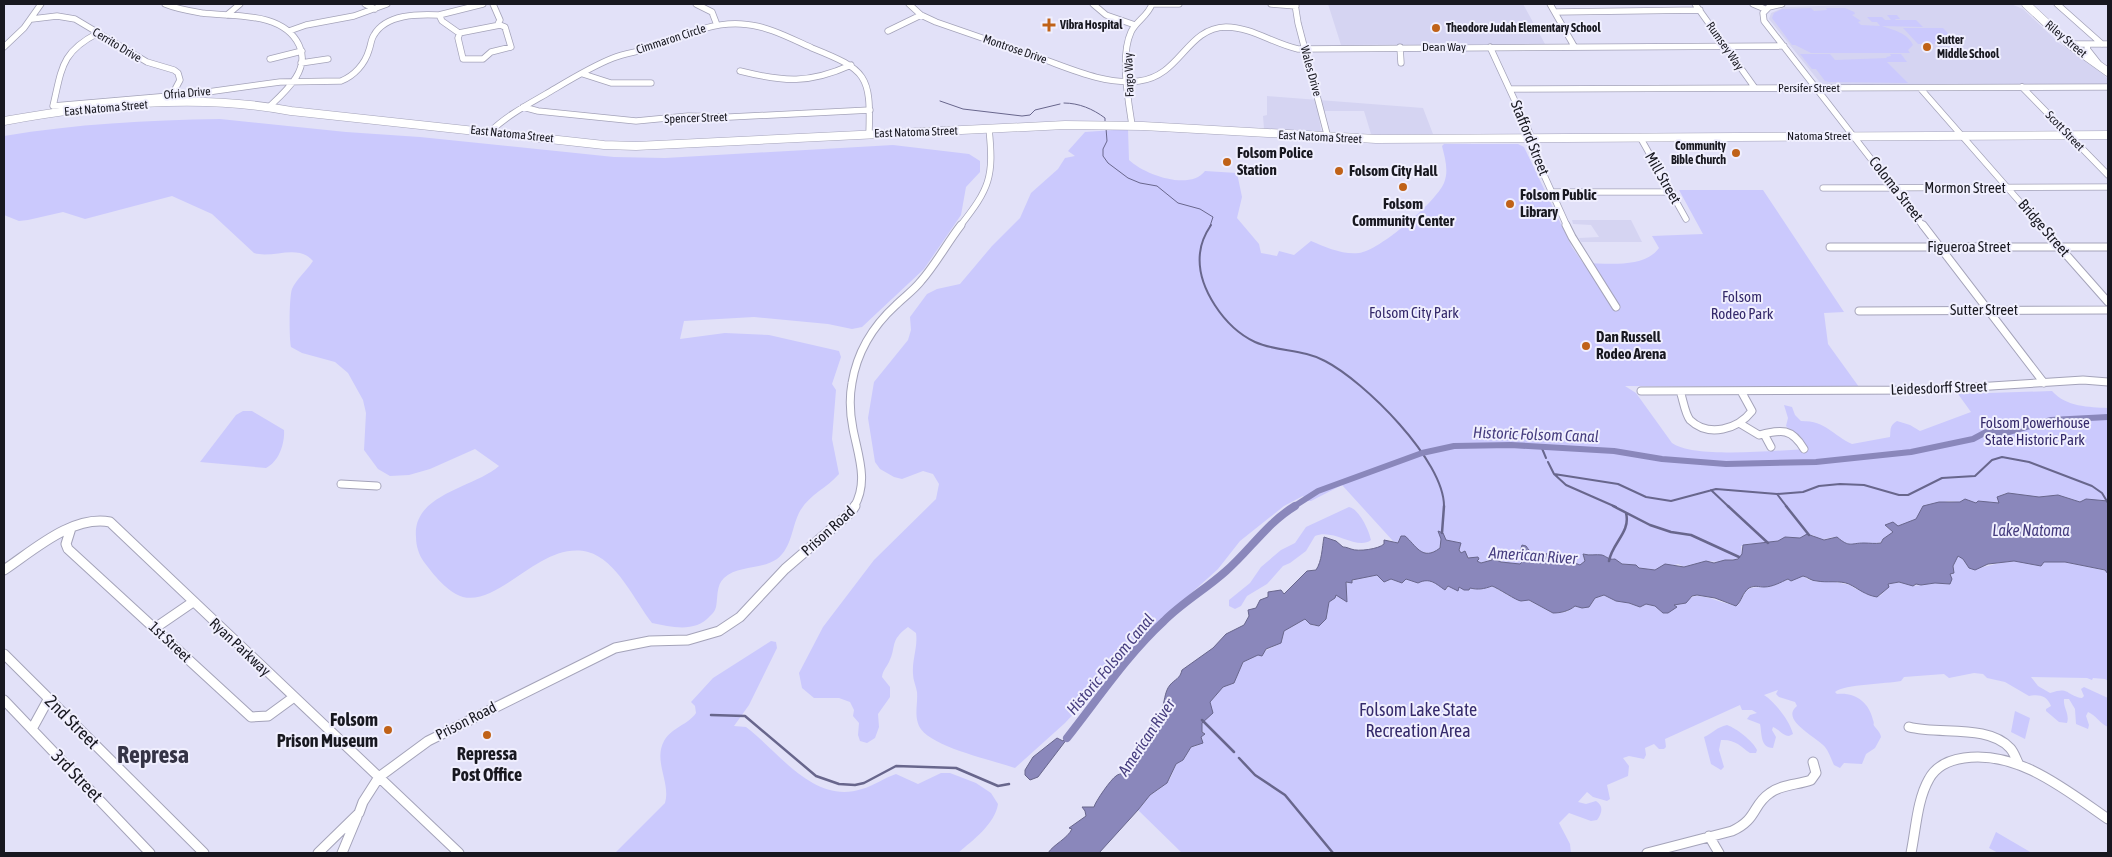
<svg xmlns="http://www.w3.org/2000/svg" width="2112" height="857" font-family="'Asap Condensed',sans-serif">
	<rect width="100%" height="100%" fill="#e2e1f8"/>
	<path fill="#d5d4f2" d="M1328 4H1523L1545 44 1341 45Z
		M1890 4H2011L2023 9 2060 44 2093 66 2108 79V84L1822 85 1769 19 1771 13 1785 7Z
		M1267 96 1423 108 1433 134H1371L1364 111H1318L1321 130 1318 132 1264 129 1263 116 1267 115Z
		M1572 220H1631L1642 242H1581L1579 238 1599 237 1591 225 1573 224Z"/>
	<path fill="#cbc9fd" d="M1811 8 1814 11 1827 10 1826 8H1845L1859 14 1854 12 1855 14 1852 15 1861 21 1858 22 1861 25 1880 26 1877 22H1872L1867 17H1882L1885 20H1891L1887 15H1897L1900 19H1895L1896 20H1916L1923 27 1882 26C1893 30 1908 33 1913 45L1908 50 1910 53H1811L1795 45H1792L1772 18 1774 13 1782 9Z
		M1903 28H1943L1958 44H1951L1942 35 1949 44H1918Z
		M1800 54H1830L1835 60 1887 58 1886 57 1891 56 1890 54H1901L1907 62H1887L1908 83 1829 82 1825 81 1816 69H1812Z
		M220 119 346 132 420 137 614 157 665 158 893 145 969 154 980 161V172L966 187 961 215 924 269 862 327 852 329 828 324 754 317 684 321 680 339 725 333 769 335 839 351 841 357 832 384 836 390 832 439 839 474C827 488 810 494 800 511 792 525 792 548 777 559 761 570 738 565 724 578 716 585 718 598 716 607 715 611 713 613 710 616 695 633 672 627 652 623 634 600 617 560 588 552 541 540 501 606 463 597 448 593 433 574 424 562 419 555 416 546 416 537 412 494 474 488 499 466L475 449 430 469 409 475 390 476 378 469 364 450 366 413 363 400 348 373 335 362 302 353 291 347C289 339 289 297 292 289 296 280 307 270 313 261 298 243 273 259 254 253L212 214 172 196 85 219 63 212 28 220 19 221 4 215V136C76 124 147 120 220 119Z
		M1128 129 1129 160C1145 175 1190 191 1205 171L1237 173 1242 197 1237 218 1259 244 1261 253 1277 256 1279 251 1294 255 1311 241C1325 247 1343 255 1359 253 1379 251 1436 202 1444 183 1449 171 1445 158 1442 146L1444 144H1518L1524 147 1572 247 1583 263C1606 263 1644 269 1659 248L1652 236 1703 234 1679 190H1763L1844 312 1824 313 1828 344 1859 387 1625 386 1636 393 1672 443C1694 459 1779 450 1808 449L1786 426 1788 418 1784 405 1792 407 1795 415 1801 421C1827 421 1832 435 1852 444L1890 437C1891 429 1889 426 1897 421L1910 425 1920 431 1971 412 1958 394 2052 391C2066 407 2089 407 2108 408V501L2092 500 2080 502 2058 495 2039 497 2008 493 2003 494 1999 503 1978 501 1977 504 1949 501 1923 506 1917 519 1898 526 1890 524 1886 525V527L1894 532 1883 539 1881 542C1875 544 1870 543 1864 543 1849 543 1850 548 1837 537 1827 537 1821 543 1813 535L1801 538 1785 537 1778 541 1741 546 1742 554 1738 559 1725 560 1721 562 1706 561 1684 567 1678 564 1655 570 1639 568 1636 565 1622 564 1602 555H1583L1585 562 1580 565 1570 561 1559 563 1553 559 1554 554 1546 553 1545 556 1531 554 1528 548 1520 552 1524 560 1520 564H1512L1492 559 1481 563 1461 553 1459 550 1461 545 1458 542 1446 541 1443 533 1439 550 1429 553 1420 552 1411 543 1400 537 1398 543 1393 541 1342 485 1311 501H1307L1303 496 1284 506 1240 541 1218 569 1156 625 1065 723 1015 768C993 760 929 747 919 726 914 715 918 704 917 692 916 686 913 680 913 674 912 659 918 647 916 633L908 627C889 641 897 646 889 662 886 668 883 670 882 677L890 687V697L878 714 879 727 875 738 867 743 860 741 858 735 859 723 853 716 854 710 850 702 839 698H814L802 688 799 673 823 627 874 560 936 499 939 484 933 474 923 471 902 479 894 477 880 469 875 462 868 418 874 382 908 340 911 330 910 317 927 294 937 289 960 284 992 246 1020 218 1031 193 1058 169 1065 158 1075 156 1068 151 1085 132Z
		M243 411H252L284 430C285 443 279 462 266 468L200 462 236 415Z
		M1349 507C1359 509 1369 530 1371 540 1357 551 1334 528 1315 536L1306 551 1290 563 1283 566 1267 584 1247 596 1241 606 1235 609 1229 606V600L1250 583 1261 567 1281 550 1295 543 1306 527Z
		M1958 556 1963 559 1969 568C1982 570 2001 560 2016 561 2024 561 2033 565 2041 566L2044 562H2065L2107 571 2108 574V681L2105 679 2093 678 2092 680 2087 678 2031 677 2038 686 2050 693C2070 686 2065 695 2082 698L2084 696 2081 689 2084 687 2108 698V727C2100 724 2096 715 2088 712L2086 716 2089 725 2088 729 2076 724 2075 709 2069 699H2064C2063 708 2070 714 2067 723L2059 722 2046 711V709L2051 706C2047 695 2038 694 2029 696L2005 682 1987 678 1983 674 1974 673 1949 678 1944 674 1904 677 1901 681C1886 684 1845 684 1835 692L1837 694C1855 692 1869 702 1873 720 1875 725 1872 723 1875 727 1878 731 1880 732 1881 737L1875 748 1866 754 1862 764 1844 763 1840 768 1834 765C1831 759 1829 752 1825 747 1818 738 1779 720 1797 706L1795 702 1779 697 1776 694 1778 690 1764 695C1775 702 1790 721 1793 734L1789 736C1782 735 1780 730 1773 727L1772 730 1776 737 1773 748C1760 748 1762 733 1760 724L1747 719 1750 715 1757 713 1752 710H1742L1740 705 1665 739 1666 747 1664 749H1659L1654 744 1645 748 1646 755 1644 759 1629 756 1623 758 1629 766 1628 776 1607 785 1610 799 1607 801 1593 797 1587 792 1578 802 1586 804 1596 801C1604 806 1602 813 1597 820L1591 821 1569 813 1559 823 1570 844 1571 853H1182L1138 810 1150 795 1158 790 1170 779 1176 764 1183 760 1191 747 1197 746 1201 737 1205 734 1202 731V723L1211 709 1210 702 1223 687 1234 683 1243 662 1277 645 1284 631 1305 619 1315 626 1326 619 1329 602 1336 595 1344 600 1347 590 1345 584 1362 577 1377 575 1384 582 1391 579 1402 583 1406 579 1418 583C1430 577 1436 585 1446 590L1449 586 1456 590 1459 587 1464 590H1469L1470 588C1478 590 1483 589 1492 586L1511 597 1528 600 1553 613 1566 612 1575 606 1582 608 1589 607 1595 598 1604 595 1616 601 1629 603 1640 607 1646 604 1655 606 1658 608 1670 610 1673 605C1684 603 1691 595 1699 596 1712 597 1728 606 1738 605L1746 591 1751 588 1769 586 1775 583 1803 576 1809 580 1821 582 1826 580 1850 585 1856 589 1880 596 1888 587V584L1899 582 1913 586 1935 583 1949 584 1950 574 1954 573 1953 566Z
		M771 641 776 642 777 648 749 705 734 726 746 727C779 752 814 805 862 789 873 786 884 778 896 774L918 784 941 773H950L976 783 991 793 998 804C995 824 973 840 958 853H615L665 803C671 783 653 761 664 741 672 727 688 725 696 713L695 706 691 702 713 678Z
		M2015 711 2030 718 2025 739 2011 732Z
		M1727 725C1736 728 1753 741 1757 750L1756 753H1750C1740 746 1735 739 1721 740L1719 750 1724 767 1721 770 1711 764 1704 737C1713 733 1717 727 1727 725Z
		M1996 832 2032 853H1998L1989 848Z"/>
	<path fill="#8a87bb" stroke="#68668c" d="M2008 493 2039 497 2058 495 2080 502 2086 499 2108 501V574L2105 570 2065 562H2044L2041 566 2014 561 1988 564 1975 570 1969 568 1963 559 1958 556 1953 566 1954 573 1950 574 1952 579 1950 584 1935 583 1921 585 1916 584 1913 586 1899 582 1888 584 1889 587 1877 597C1865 595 1859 589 1849 584 1839 580 1827 583 1817 581 1811 581 1808 577 1803 576L1791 581 1788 579C1781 582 1773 587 1764 587 1759 587 1755 585 1749 588 1742 593 1742 601 1736 606L1715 598 1697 595 1692 596 1686 603 1674 605 1677 607 1668 613H1663L1655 606 1646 604 1640 607 1629 603 1616 601 1604 595 1595 598 1589 607 1582 608 1575 606C1569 611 1561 613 1553 613L1529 600C1526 600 1524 601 1521 601 1517 601 1498 588 1492 586 1484 589 1478 590 1470 588L1469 590H1464L1459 587 1458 591 1448 586 1445 590C1436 584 1430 577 1418 583L1406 579 1402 583 1391 579 1384 582 1377 575 1352 580V583L1346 582 1347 602 1336 595 1335 598 1329 602 1326 619 1319 626 1310 624 1305 619 1284 631 1281 643 1266 649 1262 656 1258 655 1243 662 1234 683 1223 687 1210 702 1213 713 1202 723V732L1205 734 1201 737 1203 743 1191 747 1183 760 1176 764 1167 783 1150 795 1138 810 1099 853H1048C1054 844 1067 839 1072 829L1069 828 1086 816 1085 811 1082 807H1094C1095 802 1111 779 1116 776 1118 774 1121 774 1124 773L1139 745 1145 743C1144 731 1155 721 1161 711 1165 703 1164 692 1170 685 1175 679 1180 679 1182 670L1213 648 1226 634 1244 625 1249 616 1248 610 1256 608 1260 600 1268 597V592L1281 590 1284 594 1307 571 1316 570C1322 561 1322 548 1324 537L1336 541 1343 547C1346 547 1348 548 1351 549 1358 552 1379 549 1384 544V540L1398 543 1401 536H1405C1416 545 1422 562 1440 548L1441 539 1438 531 1443 533 1446 540 1461 543 1459 550 1461 553 1465 551 1468 558 1478 557 1479 559 1477 561 1481 563 1492 560V558L1501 562 1520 564 1524 560 1520 552 1522 545 1526 546C1535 559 1538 557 1551 552L1555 554 1554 559 1559 563 1570 561 1580 565 1585 561 1583 554C1590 556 1596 554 1602 555 1608 557 1608 560 1615 559L1622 564 1636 565 1639 568 1655 570 1665 564 1684 567 1706 561 1714 563 1725 560H1733L1738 559 1742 554 1743 545 1778 541 1785 537 1800 538 1807 534 1824 540 1837 537C1850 548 1850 543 1864 543 1870 543 1875 544 1881 543L1883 539 1893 532 1885 525 1893 522 1898 526 1916 519 1923 506 1939 502H1960L1965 499 1976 503 1978 501 1999 503 1997 497Z
		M1057 738 1063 741 1066 738 1067 739 1038 777 1030 780 1025 775V770L1033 757Z"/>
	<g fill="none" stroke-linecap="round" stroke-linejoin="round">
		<path stroke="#68668c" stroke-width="1" d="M940 101 963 109 1022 116 1030 115 1035 110 1060 104
			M1064 103C1079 103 1093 109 1105 118V124
			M1106 128 1107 141 1103 149V156L1108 163 1128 178 1140 183 1157 186 1178 203 1200 209 1213 217 1210 226"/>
		<path stroke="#68668c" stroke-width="2" d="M1211 225C1205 234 1201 242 1200 253 1196 287 1225 328 1255 342 1277 352 1303 349 1325 361 1364 381 1445 461 1444 507
			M1541 446 1546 458
			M1548 462 1554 474 1618 484 1646 497 1671 501 1716 489 1777 494 1803 492 1819 486 1840 484 1864 485 1899 495H1908L1942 478 1975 476 1992 460 2002 457 2029 462 2092 486 2102 493 2108 503
			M1554 474 1566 485 1616 507
			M1711 490 1729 507
			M1777 494 1787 507"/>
		<path stroke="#68668c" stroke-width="2.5" d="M1613 506 1650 525 1671 532 1691 535 1739 557
			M1728 506 1768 543
			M1786 506 1809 535
			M1442 533 1444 506
			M1609 561C1612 543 1631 532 1626 513
			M711 715 745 716 816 776 839 784 855 785 864 783 896 766 956 768 998 786 1009 784
			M1202 720 1234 752
			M1239 758 1255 775 1285 795 1333 853"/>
		<path stroke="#8a87bb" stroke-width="6" d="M1293 507 1318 491 1422 453 1454 446 1511 445 1614 451 1662 459 1726 464 1816 462 1911 452 1973 439 1988 431 2005 433 2051 420 2108 417"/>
		<path stroke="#8a87bb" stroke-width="8" d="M1067 738C1098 699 1127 655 1164 621 1183 602 1206 589 1226 571 1250 550 1267 523 1295 506"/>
		<defs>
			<path id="minor-far2" d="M165 4C177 9 190 11 202 13 233 17 283 11 299 45 311 69 286 91 270 106
				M365 4 375 9
				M493 4 500 20 498 24
				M696 4 712 12 717 25
				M909 4 921 15 936 22C971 34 1005 46 1040 58 1071 69 1105 85 1139 81 1181 76 1186 28 1226 27 1251 27 1274 44 1298 49L1784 46
				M1093 4 1106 15 1135 25
				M1152 4H1179
				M1271 4 1296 6
				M1295 4 1298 23 1328 138
				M1550 4 1574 46
				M1695 4 1755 88
				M1753 4 1765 9
				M1782 4 1769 7 1763 13 1764 21 1923 226
				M2057 4 2102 44
				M1555 12 1700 10
				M227 15 240 4
				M439 15 483 4
				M32 19 57 16 75 19 147 62 174 70 178 73 180 80 172 95
				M289 31 306 25 354 16 387 4
				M888 31 921 15
				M98 33C61 52 62 68 53 106L193 94 280 82 341 81C354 76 365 64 369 50 371 45 371 39 374 35 386 14 418 14 439 15L442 21 459 33 500 25 505 27 511 47 491 52 483 59H463L458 38 460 33
				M2069 44H2108
				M2088 44 2087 49 2098 63
				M4 47 24 28 41 4
				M1400 47 1401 63
				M1490 47 1527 127 1530 134V144L1567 226
				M270 59 302 51
				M301 63 328 59
				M740 71C784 82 809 84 851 65
				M583 74 611 83H651
				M2022 87 2108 175
				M1920 88 2041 226
				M1510 89 2108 87
				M523 107 538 111 636 121 688 116 730 117 870 110
				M1132 125C1128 99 1120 56 1131 32 1136 21 1148 16 1152 4
				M490 132C506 116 527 105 546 94 568 81 590 67 613 58 625 53 638 52 650 48 679 38 708 22 741 24 766 25 790 38 812 48 867 70 871 75 869 134
				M1640 137 1686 219
				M1823 188 2108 187
				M1551 192H1672
				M960 226C990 188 994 177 989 129"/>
			<path id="minor-far1" d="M1566 225 1572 237 1616 307
				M1923 225 2044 383
				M2040 225 2108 302
				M1830 247H2108
				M1859 311 2108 310
				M1641 391 1929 390 2083 380 2108 382
				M1680 391C1683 399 1685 414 1690 420 1709 438 1738 429 1752 411L1741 391
				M1739 423 1759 435C1781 430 1791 427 1804 449
				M1764 434 1771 447
				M341 484 377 486
				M854 507C869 482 858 455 853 429 850 414 849 399 852 383 857 352 873 326 896 305 904 297 914 290 921 281 936 264 947 243 961 225"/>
			<path id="minor" d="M71 528 66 544 68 549 251 717 268 716 294 697
				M4 570C34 550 72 515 110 522L459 853
				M155 628 193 602
				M4 654 204 853
				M4 700 150 853
				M1909 727C1940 735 1988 724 2010 748 2014 752 2016 759 2019 765
				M32 729 49 698
				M1709 836 1719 853
				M318 853 359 813 363 802 379 777 428 741 615 648 650 641 688 640 719 631 740 617 785 569 851 512 855 506
				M342 853 357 817
				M1647 853 1732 831C1758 819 1752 805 1770 793 1782 784 1798 785 1811 780L1816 773 1813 762
				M1911 853C1916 829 1917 800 1929 779 1936 766 1950 760 1964 758 2018 750 2066 790 2108 819"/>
			<path id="major" d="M2026 4 2069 44 2108 72
				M4 121C98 104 197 93 291 111L604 145 636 146 1065 125 1143 126 1376 139 2108 135"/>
		</defs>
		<use href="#minor-far2" stroke="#a4a3b9" stroke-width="7"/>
		<use href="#minor-far1" stroke="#a4a3b9" stroke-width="9"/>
		<use href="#minor" stroke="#a4a3b9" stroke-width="11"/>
		<use href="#major" stroke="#a4a3b9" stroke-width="9"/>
		<use href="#minor-far2" stroke="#fff" stroke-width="5.5"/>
		<use href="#minor-far1" stroke="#fff" stroke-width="7"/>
		<use href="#minor" stroke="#fff" stroke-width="9"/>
		<use href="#major" stroke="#fff" stroke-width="8"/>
	</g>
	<g fill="#c06218" stroke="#f0effe" stroke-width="2">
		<path d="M1046.5 17.5h5v5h5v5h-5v5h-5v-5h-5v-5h5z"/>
		<circle cx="1436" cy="28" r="5"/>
		<circle cx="1927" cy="47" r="5"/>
		<circle cx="1736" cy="153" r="5"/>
		<circle cx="1227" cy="162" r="5"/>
		<circle cx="1339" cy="171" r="5"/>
		<circle cx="1403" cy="187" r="5"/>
		<circle cx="1510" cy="204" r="5"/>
		<circle cx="1586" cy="346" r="5"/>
		<circle cx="388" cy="730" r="5"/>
		<circle cx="487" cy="735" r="5"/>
	</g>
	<g text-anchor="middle" stroke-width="4" stroke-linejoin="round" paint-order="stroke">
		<g font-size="12" font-weight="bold" fill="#181820" stroke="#f0effe" text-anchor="start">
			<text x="1060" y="29">Vibra Hospital</text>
			<text x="1446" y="32">Theodore Judah Elementary School</text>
			<text x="1937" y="44">Sutter<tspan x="1937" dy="14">Middle School</tspan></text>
			<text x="1726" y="150" text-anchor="end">Community<tspan x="1726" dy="14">Bible Church</tspan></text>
		</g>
		<g font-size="12" fill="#181820" stroke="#f0effe">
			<text transform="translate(671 39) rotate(-18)" y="4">Cimmaron Circle</text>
			<text transform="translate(2066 39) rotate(40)" y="4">Riley Street</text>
			<text transform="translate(117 45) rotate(31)" y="4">Cerrito Drive</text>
			<text transform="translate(1725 46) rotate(55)" y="4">Rumsey Way</text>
			<text x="1444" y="51">Dean Way</text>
			<text transform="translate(1015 49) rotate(19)" y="4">Montrose Drive</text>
			<text transform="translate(1311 71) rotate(75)" y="4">Wales Drive</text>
			<text transform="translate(1129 75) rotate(-92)" y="4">Fargo Way</text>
			<text x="1809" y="92">Persifer Street</text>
			<text transform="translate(187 93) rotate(-5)" y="4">Ofria Drive</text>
			<text transform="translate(106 108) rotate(-5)" y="4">East Natoma Street</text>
			<text transform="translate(696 118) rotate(-2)" y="4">Spencer Street</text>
			<text transform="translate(2065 131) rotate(46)" y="4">Scott Street</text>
			<text transform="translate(916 132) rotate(-2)" y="4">East Natoma Street</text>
			<text transform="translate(512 134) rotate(6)" y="4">East Natoma Street</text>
			<text x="1819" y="140">Natoma Street</text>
			<text transform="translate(1320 137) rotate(3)" y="4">East Natoma Street</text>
		</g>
		<g font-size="15" fill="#181820" stroke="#f0effe">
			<text transform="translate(1530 138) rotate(68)" y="5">Stafford Street</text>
			<text transform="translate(1663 178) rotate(60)" y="5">Mill Street</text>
			<text x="1965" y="193">Mormon Street</text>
			<text transform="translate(1896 189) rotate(52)" y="5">Coloma Street</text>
			<text transform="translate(2044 228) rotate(49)" y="5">Bridge Street</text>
			<text x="1969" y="252">Figueroa Street</text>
			<text x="1984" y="315">Sutter Street</text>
			<text transform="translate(1939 388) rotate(-2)" y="5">Leidesdorff Street</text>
			<text transform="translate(828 531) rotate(-42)" y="5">Prison Road</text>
			<text transform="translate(170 642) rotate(43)" y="5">1st Street</text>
			<text transform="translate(240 647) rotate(43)" y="5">Ryan Parkway</text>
			<text transform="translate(466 721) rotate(-27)" y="5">Prison Road</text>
		</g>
		<g font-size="15" font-weight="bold" fill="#181820" stroke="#f0effe" text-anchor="start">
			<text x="1237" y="158">Folsom Police<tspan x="1237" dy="17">Station</tspan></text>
			<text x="1349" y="176">Folsom City Hall</text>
			<text x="1520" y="200">Folsom Public<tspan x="1520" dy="17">Library</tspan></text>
			<text x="1403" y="209" text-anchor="middle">Folsom<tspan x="1403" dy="17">Community Center</tspan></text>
			<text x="1596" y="342">Dan Russell<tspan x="1596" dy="17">Rodeo Arena</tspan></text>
		</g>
		<g font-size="15" fill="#352a6b" stroke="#f0effe">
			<text x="1742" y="302">Folsom<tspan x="1742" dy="17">Rodeo Park</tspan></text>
			<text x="1414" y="318">Folsom City Park</text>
			<text x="2035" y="428">Folsom Powerhouse<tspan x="2035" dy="17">State Historic Park</tspan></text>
		</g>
		<g font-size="16" font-style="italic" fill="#463d7f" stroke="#f0effe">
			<text transform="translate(1536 434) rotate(2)" y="6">Historic Folsom Canal</text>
			<text x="2031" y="536">Lake Natoma</text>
			<text transform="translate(1533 555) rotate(4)" y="6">American River</text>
			<text transform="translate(1110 664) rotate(-50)" y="6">Historic Folsom Canal</text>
			<text transform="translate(1146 737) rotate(-56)" y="6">American River</text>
		</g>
		<g font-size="18" fill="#352a6b" stroke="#f0effe">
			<text x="1418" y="716">Folsom Lake State<tspan x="1418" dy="21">Recreation Area</tspan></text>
		</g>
		<g font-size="18" font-weight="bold" fill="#181820" stroke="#f0effe" text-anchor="end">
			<text x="378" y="726">Folsom<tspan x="378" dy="21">Prison Museum</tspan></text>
			<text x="487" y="760" text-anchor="middle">Repressa<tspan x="487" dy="21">Post Office</tspan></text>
		</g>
		<g font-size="18" fill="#181820" stroke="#f0effe">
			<text transform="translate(72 722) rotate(45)" y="6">2nd Street</text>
			<text transform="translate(77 776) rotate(46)" y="6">3rd Street</text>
		</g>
		<g font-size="24" font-weight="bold" fill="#353446" stroke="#f0effe">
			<text x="153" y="763">Represa</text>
		</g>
	</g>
	<rect width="2112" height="857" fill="none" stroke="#181820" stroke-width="10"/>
</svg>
